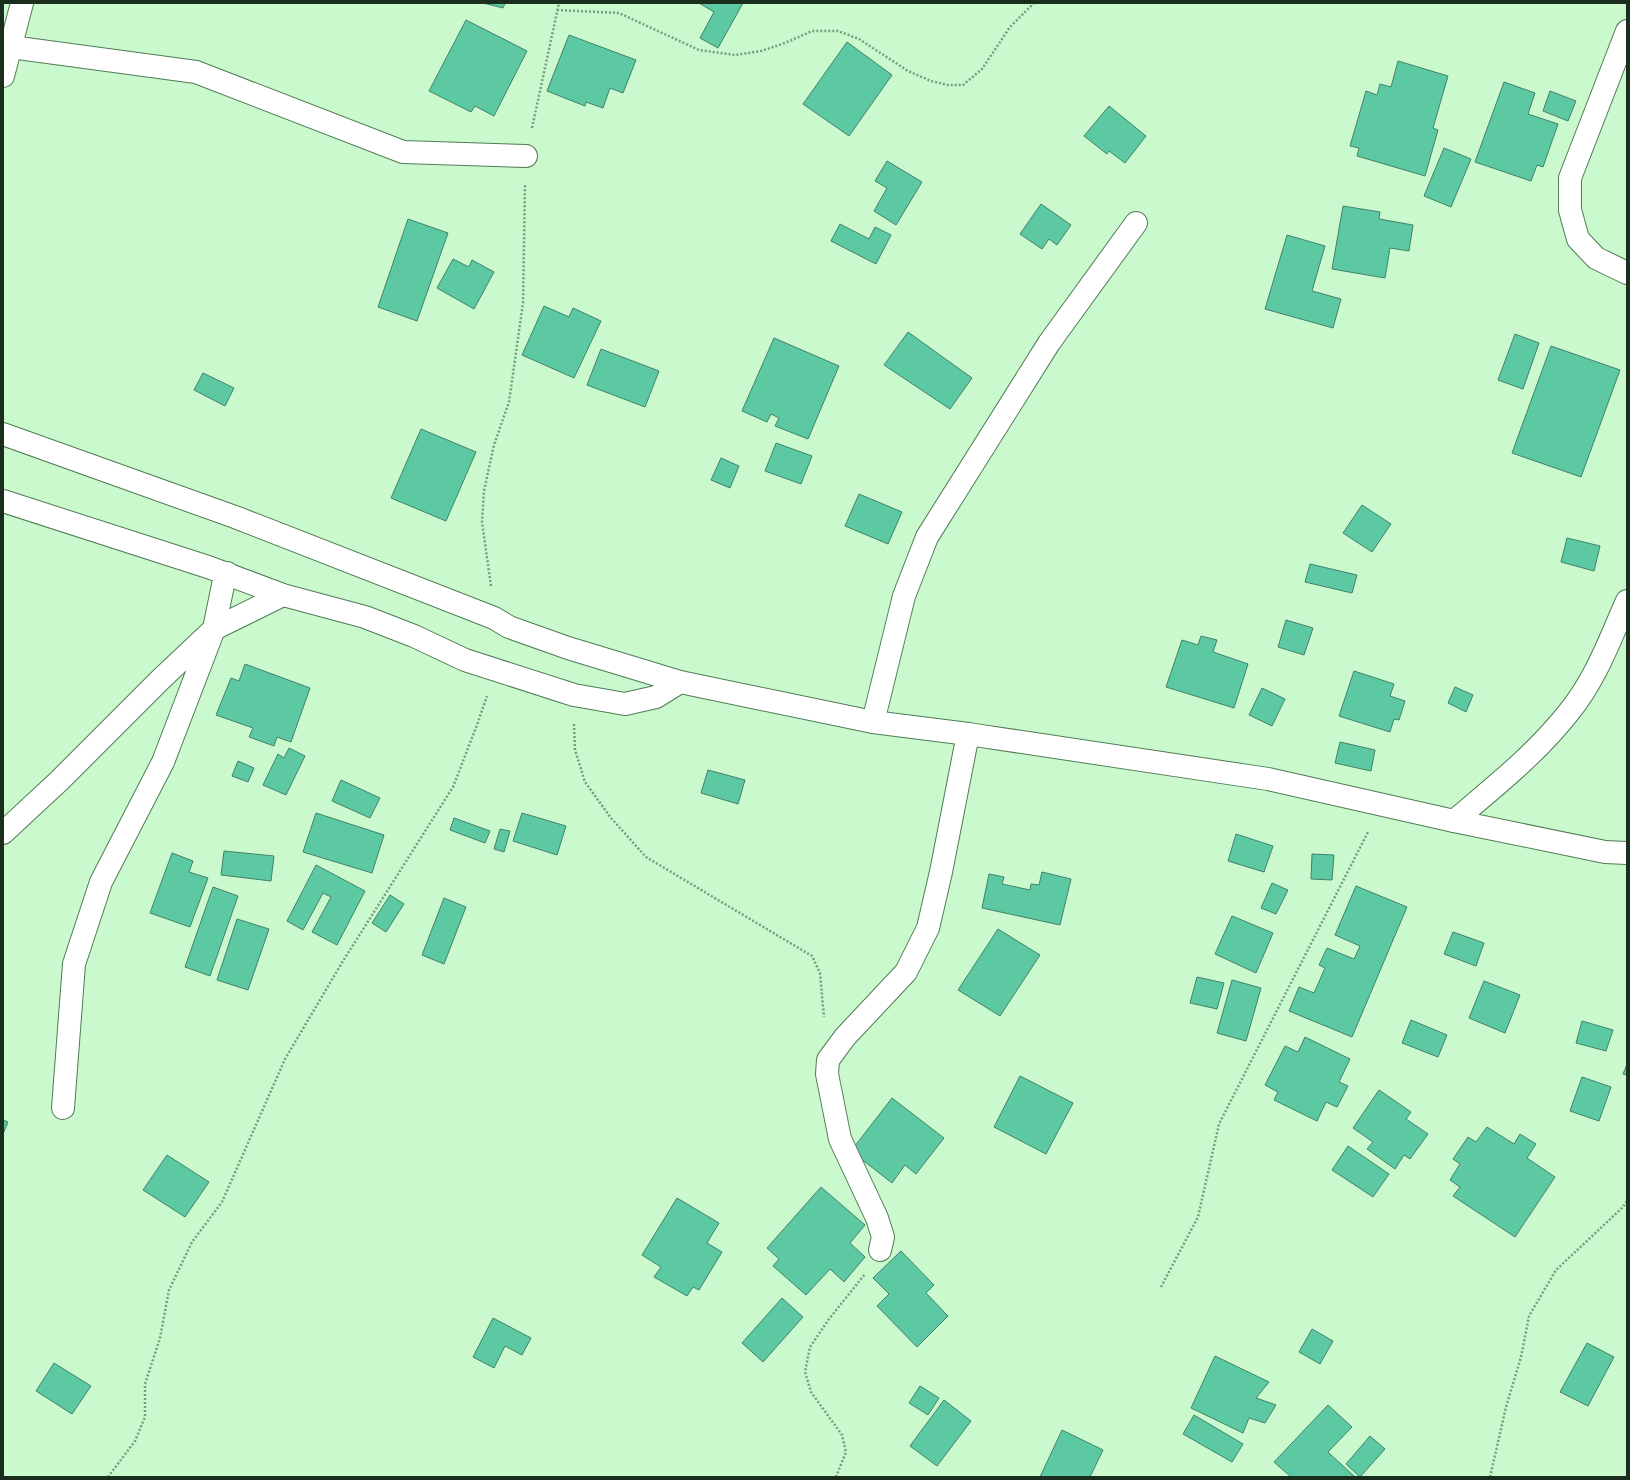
<svg xmlns="http://www.w3.org/2000/svg" width="1630" height="1480" font-family="'Public Sans',sans-serif">
	<rect width="100%" height="100%" fill="#c9f9cd"/>
	<path fill="#5cc9a2" stroke="#42826a" d="M483 3H505L503 8Z
		M699 3H743L718 48 700 38 714 12Z
		M466 20 527 51 494 116 475 106 471 112 429 91Z
		M569 35 636 60 623 93 610 88 603 108 586 102 585 106 547 91Z
		M847 42 892 75 849 136 803 104Z
		M1398 61 1448 76 1433 128 1438 130 1425 176 1357 156 1359 148 1350 146 1366 91 1377 95 1380 84 1391 87Z
		M1504 82 1535 93 1528 114 1558 124 1543 167 1537 165 1531 181 1475 162Z
		M1550 91 1576 101 1568 121 1543 111Z
		M1109 106 1146 136 1125 163 1109 151 1107 154 1084 136Z
		M1444 148 1471 159 1451 207 1424 196Z
		M887 161 922 182 896 225 874 211 887 188 875 181Z
		M1041 204 1071 225 1057 245 1049 239 1042 249 1020 234Z
		M1343 206 1380 212 1379 219 1413 225 1409 251 1390 248 1385 278 1332 269Z
		M408 219 448 233 417 321 378 307Z
		M840 224 869 239 875 227 891 235 876 264 831 241Z
		M1287 235 1325 246 1312 291 1341 299 1333 328 1265 309Z
		M453 259 469 267 472 260 494 272 474 309 437 288Z
		M544 306 569 317 573 308 601 321 574 378 522 355Z
		M908 332 972 378 950 409 884 365Z
		M1515 334 1539 343 1523 389 1498 380Z
		M774 338 839 366 808 439 775 426 779 418 771 414 767 422 742 411Z
		M1551 346 1620 370 1581 477 1512 453Z
		M601 349 659 371 645 407 587 385Z
		M203 373 234 388 225 406 194 390Z
		M421 429 476 452 446 521 391 498Z
		M776 443 812 456 801 484 765 471Z
		M721 458 739 466 730 488 711 480Z
		M859 494 902 512 888 544 845 526Z
		M1362 505 1391 524 1372 552 1343 533Z
		M1567 538 1600 546 1594 571 1561 562Z
		M1310 564 1357 575 1352 593 1305 582Z
		M1286 620 1313 628 1304 655 1278 647Z
		M1201 636 1217 640 1213 652 1248 664 1234 708 1166 687 1182 640 1198 645Z
		M245 664 310 688 291 742 277 737 274 746 249 737 253 728 216 715 231 678 239 681Z
		M1354 671 1394 684 1390 696 1405 701 1399 720 1394 719 1390 732 1339 716Z
		M1455 687 1473 695 1466 712 1448 703Z
		M1262 688 1285 699 1272 726 1249 715Z
		M1340 742 1375 750 1371 771 1335 763Z
		M289 748 305 756 286 795 263 785 278 754 284 758Z
		M238 761 254 768 248 782 232 776Z
		M708 770 745 780 738 804 701 793Z
		M341 780 380 798 370 818 332 801Z
		M316 813 384 835 372 873 303 852Z
		M522 813 566 826 557 855 513 841Z
		M454 818 490 831 485 843 450 830Z
		M500 829 510 831 504 852 494 849Z
		M1236 834 1273 846 1264 872 1228 861Z
		M224 851 274 856 271 881 221 875Z
		M172 853 193 861 189 872 208 878 190 927 150 913Z
		M1312 854 1334 855 1332 880 1311 879Z
		M316 865 365 891 337 945 312 932 331 897 323 893 303 930 287 921Z
		M1042 872 1071 879 1060 925 982 908 989 874 1004 877 1002 884 1030 890 1031 884 1039 885Z
		M1272 883 1288 890 1276 914 1261 908Z
		M1356 886 1407 907 1352 1037 1289 1011 1299 987 1314 993 1325 968 1319 965 1327 948 1354 959 1360 946 1335 935Z
		M213 887 238 896 210 976 185 967Z
		M390 895 404 904 386 932 372 923Z
		M444 898 466 907 444 964 422 955Z
		M1232 916 1273 933 1256 973 1215 954Z
		M237 919 269 929 248 990 217 980Z
		M998 929 1040 955 1000 1016 958 990Z
		M1453 932 1484 943 1476 966 1444 954Z
		M1197 977 1224 983 1217 1009 1190 1003Z
		M1232 980 1261 988 1246 1041 1217 1033Z
		M1484 981 1520 995 1505 1033 1469 1018Z
		M1411 1020 1447 1035 1438 1057 1402 1043Z
		M1582 1021 1613 1030 1606 1051 1576 1043Z
		M1305 1037 1350 1059 1339 1082 1348 1086 1337 1107 1326 1102 1317 1121 1274 1100 1278 1092 1265 1085 1285 1046 1298 1052Z
		M1627 1064V1075L1623 1074Z
		M1020 1076 1073 1103 1046 1154 994 1127Z
		M1582 1077 1611 1087 1599 1121 1570 1111Z
		M1379 1090 1411 1112 1406 1119 1428 1134 1410 1159 1404 1155 1395 1169 1367 1149 1373 1142 1353 1128Z
		M892 1098 944 1138 916 1174 905 1165 892 1183 851 1151Z
		M3 1120 8 1122 3 1134Z
		M1487 1127 1514 1144 1520 1134 1536 1144 1527 1158 1555 1177 1515 1237 1453 1196 1460 1187 1450 1180 1460 1164 1453 1159 1468 1137 1476 1142Z
		M1348 1146 1389 1174 1373 1197 1332 1170Z
		M167 1155 209 1182 185 1217 143 1190Z
		M821 1187 865 1225 850 1243 865 1257 844 1282 830 1269 806 1295 773 1266 779 1259 767 1248Z
		M677 1198 719 1223 707 1243 722 1252 699 1290 693 1287 687 1296 654 1277 661 1267 642 1255Z
		M901 1251 934 1285 926 1293 948 1316 917 1347 877 1306 889 1294 873 1278Z
		M782 1298 803 1317 763 1362 742 1343Z
		M493 1318 531 1338 522 1355 505 1346 494 1368 473 1357Z
		M1312 1329 1333 1341 1320 1364 1299 1352Z
		M1587 1343 1614 1357 1588 1406 1560 1392Z
		M1215 1356 1269 1382 1256 1398 1276 1405 1265 1423 1249 1418 1243 1433 1191 1408Z
		M54 1363 91 1386 72 1414 36 1391Z
		M920 1386 939 1398 928 1415 909 1403Z
		M944 1400 971 1421 937 1466 910 1446Z
		M1328 1405 1352 1427 1328 1452 1355 1477H1291L1274 1462Z
		M1194 1415 1243 1444 1232 1462 1183 1434Z
		M1062 1430 1103 1450 1090 1477H1040Z
		M1370 1436 1385 1449 1360 1477 1346 1464Z"/>
	<g fill="none" stroke-linecap="round" stroke-linejoin="round">
		<defs>
			<path id="street" d="M1627 31 1570 178V210L1578 239 1596 258 1627 273
				M11 47 196 72 403 152 526 156
				M3 76 22 3
				M3 501 208 567 283 595 365 617 414 636 465 660 574 695 625 704 656 697 680 682
				M873 722 904 596 927 537 1049 343 1136 223
				M1454 821C1494 787 1536 754 1569 712 1596 679 1610 639 1627 601
				M3 833 59 781 161 679 214 629 283 595
				M63 1108 74 964 101 882 163 762 214 629 223 585 227 573
				M880 1250 883 1237 877 1218 840 1139 827 1074 828 1060 845 1037 906 972 928 928 941 872 968 734"/>
			<path id="secondary" d="M3 434 235 517 494 618 509 627 568 648 680 682 873 722 968 734 1268 779 1454 821 1605 852 1627 853"/>
		</defs>
		<use href="#street" stroke="#517c55" stroke-width="24"/>
		<use href="#secondary" stroke="#517c55" stroke-width="24"/>
		<path stroke="#7a9c7d" stroke-width="2.5" stroke-dasharray="2 2" stroke-linecap="butt" d="M557 10 619 13 699 50 735 55 761 51 785 43 812 31H838L859 39 908 71 931 81 948 85H963L982 69 1010 27 1034 3
			M532 128 559 3
			M491 586 482 522 484 491 494 445 509 402 523 303 525 184
			M574 724 575 750 585 782 611 818 646 857 812 956 820 973 824 1017
			M1161 1287 1198 1217 1219 1124 1368 832
			M108 1477 135 1441 145 1417V1384L160 1338 169 1290 192 1242 222 1202 285 1059 343 961 453 787 477 725 487 696
			M836 1477 846 1452 842 1435 811 1392 805 1372 810 1347 829 1319 865 1274
			M1490 1477 1506 1407 1521 1357 1529 1316 1556 1270 1623 1207 1627 1201"/>
		<use href="#street" stroke="#fff" stroke-width="22"/>
		<use href="#secondary" stroke="#fff" stroke-width="22"/>
	</g>
	<rect width="1630" height="1480" fill="none" stroke="#1b2e1d" stroke-width="8"/>
</svg>
